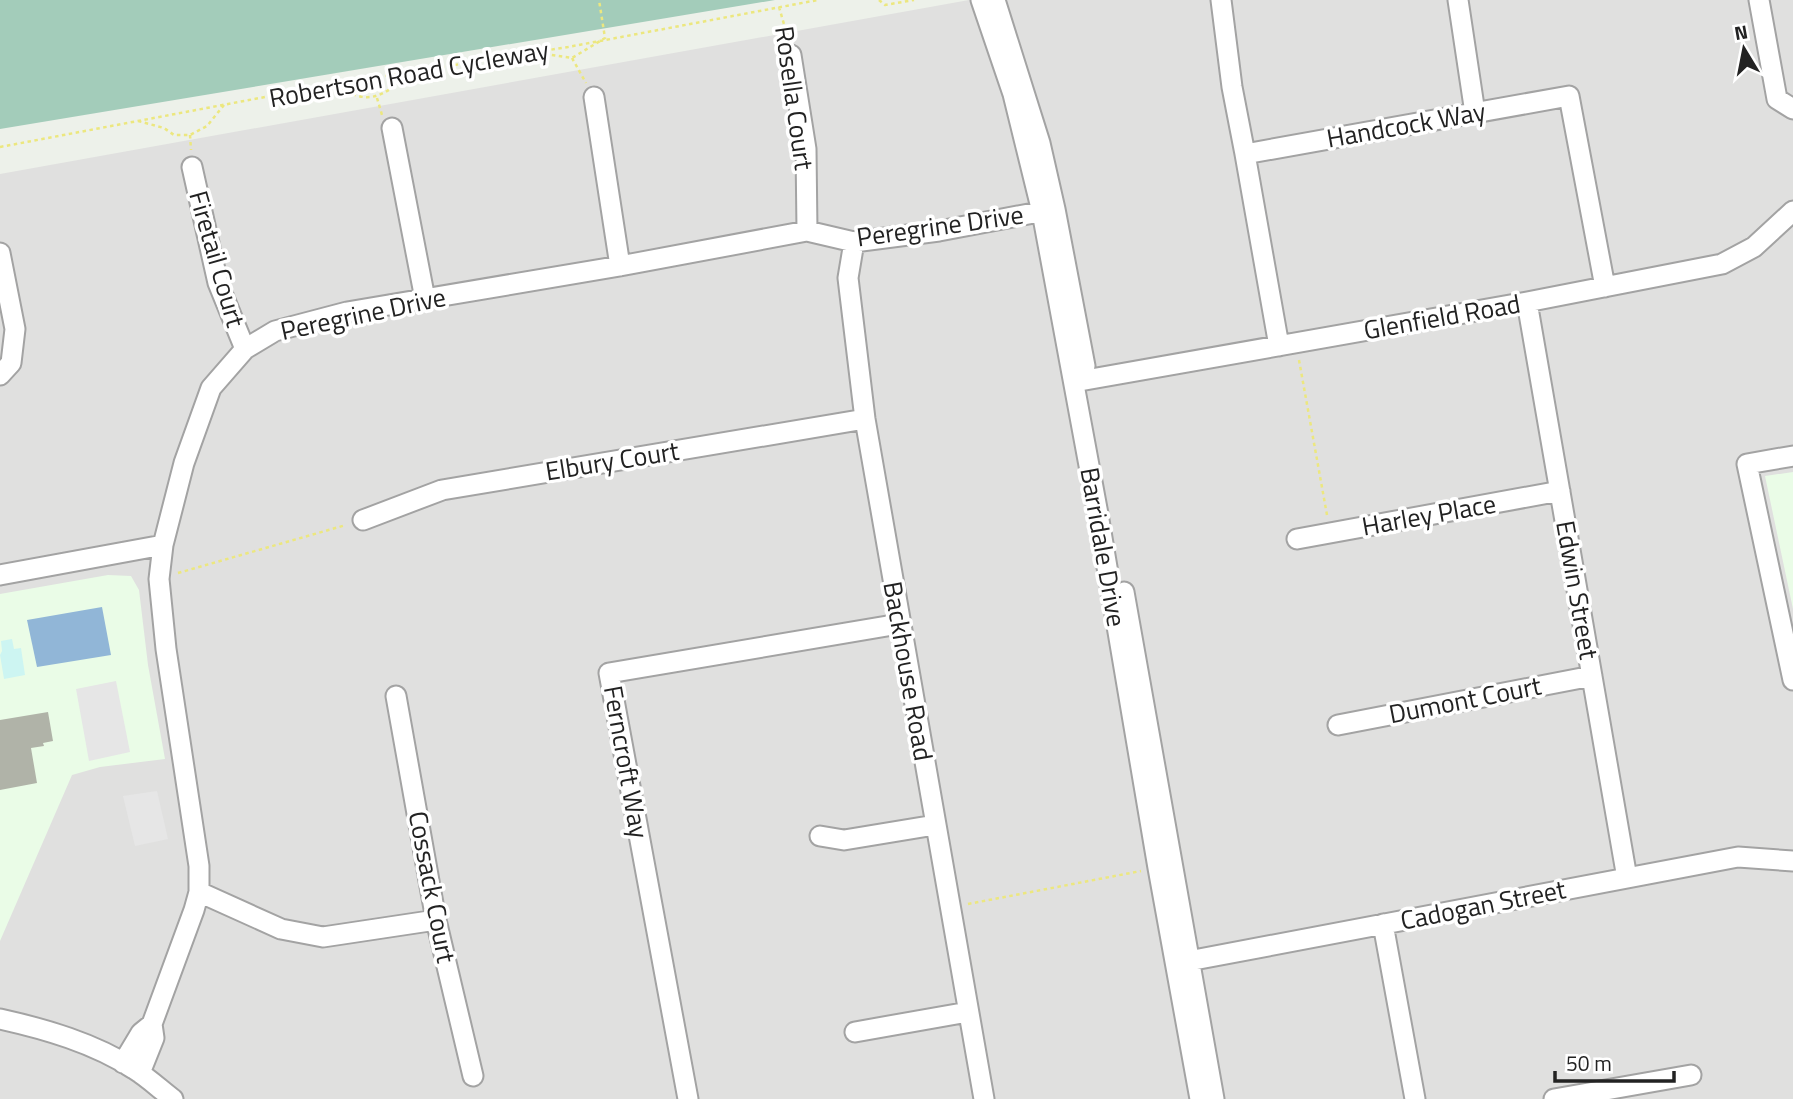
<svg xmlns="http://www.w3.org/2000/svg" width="1793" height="1099" font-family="'Titillium Web',sans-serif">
	<rect width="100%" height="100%" fill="#edf1ea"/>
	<path fill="#e0e0df" d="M969 0H1793V1099H0V174Z"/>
	<path fill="#eafce7" d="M1793 472V609L1765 476Z
		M108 575 131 576 139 590 148 665 165 759 100 767 72 775 0 941V594Z"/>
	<path fill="#a3ccba" d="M0 0H775L0 129Z"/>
	<path fill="#cdf5f2" d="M12 639 14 649 21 648 25 675 4 679 0 655 2 651 1 641Z"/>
	<path fill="#91b6d7" d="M102 607 111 655 37 667 27 620Z"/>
	<path fill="#e6e6e6" d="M116 681 130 752 89 761 76 689Z
		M157 791 168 839 135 846 123 796Z"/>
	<path fill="#b0b3a8" d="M48 712 53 741 43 743 44 746 31 748 37 783 0 790V720Z"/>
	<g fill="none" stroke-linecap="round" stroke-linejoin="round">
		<defs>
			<path id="minor" d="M981 0 1013 94 1042 212 1098 514 1158 868 1200 1099
				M995 0 1040 143 1055 209 1085 366
				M1221 0 1232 87 1245 154
				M1458 0 1475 113
				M1759 0 1777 99 1793 109
				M791 55 806 149 807 231
				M594 97 620 266
				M392 128 425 299
				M192 167 218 283 245 349
				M854 242 848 278 865 419 984 1099
				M0 253 15 329 11 363 0 375
				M1527 302 1627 878
				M1279 346 1245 154 1569 96 1605 287
				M1074 382 1527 302 1722 264 1754 247 1793 211
				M1793 456 1747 464 1793 680
				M363 520 442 490 865 419
				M1297 539 1560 491
				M0 575 163 545
				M1124 592 1214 1099
				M396 696 436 920 473 1076
				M1338 725 1592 676
				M820 836 844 840 935 825
				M199 892 281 929 323 937 436 920
				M1383 924 1415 1099
				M1178 963 1738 857 1793 861
				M0 1019C45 1029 94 1043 134 1069 147 1077 160 1089 173 1099
				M855 1032 968 1012
				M123 1063 141 1033 152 1024
				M140 1073 154 1038 152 1024 194 910 199 892V866L166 649 159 579 163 545 184 463 211 388 245 349 275 331 347 312 620 266 807 231 854 242 939 231 1055 209
				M688 1099 609 673 899 624
				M1554 1099 1691 1075"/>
		</defs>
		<use href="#minor" stroke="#a3a3a3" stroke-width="23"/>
		<path stroke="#ece77f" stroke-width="2.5" stroke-dasharray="3.5 3.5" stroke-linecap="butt" d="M879 0 885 5 914 0
			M779 7 788 38
			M538 53 572 58 605 38 599 0
			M572 58 586 83
			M334 84C370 108 381 96 411 74
			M377 98 382 115
			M138 121 164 128 174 135H190L207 126 224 105
			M190 135 191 150
			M0 147 334 84 568 47 818 0
			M1299 360 1327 515
			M178 573 346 525
			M968 904 1141 871"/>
		<use href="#minor" stroke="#fff" stroke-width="19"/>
	</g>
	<g text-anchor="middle" stroke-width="7" stroke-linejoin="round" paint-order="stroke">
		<g font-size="26" fill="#222" stroke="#fff">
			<text transform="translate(409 74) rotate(-10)" y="9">Robertson Road Cycleway</text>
			<text transform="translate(794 98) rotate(82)" y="9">Rosella Court</text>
			<text transform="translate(1406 125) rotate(-10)" y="9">Handcock Way</text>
			<text transform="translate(940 226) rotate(-8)" y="9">Peregrine Drive</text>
			<text transform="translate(217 259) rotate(74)" y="9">Firetail Court</text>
			<text transform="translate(363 314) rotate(-12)" y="9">Peregrine Drive</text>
			<text transform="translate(1442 317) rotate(-10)" y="9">Glenfield Road</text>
			<text transform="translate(612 461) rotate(-9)" y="9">Elbury Court</text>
			<text transform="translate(1429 515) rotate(-10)" y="9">Harley Place</text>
			<text transform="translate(1103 547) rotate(80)" y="9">Barridale Drive</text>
			<text transform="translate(1577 590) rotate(80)" y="9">Edwin Street</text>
			<text transform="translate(908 671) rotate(80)" y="9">Backhouse Road</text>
			<text transform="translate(1465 700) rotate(-11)" y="9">Dumont Court</text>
			<text transform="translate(626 762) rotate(80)" y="9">Ferncroft Way</text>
			<text transform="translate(432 887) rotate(79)" y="9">Cossack Court</text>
			<text transform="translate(1483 905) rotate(-11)" y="9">Cadogan Street</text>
		</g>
	</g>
	<g transform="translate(1744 49) rotate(350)" stroke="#ffffff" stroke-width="5" paint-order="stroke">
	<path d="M0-5L12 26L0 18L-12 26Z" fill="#222222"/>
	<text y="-10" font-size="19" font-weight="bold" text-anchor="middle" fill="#222222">N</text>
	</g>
	<path d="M1555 1071v10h119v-10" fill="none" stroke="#222222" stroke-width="3.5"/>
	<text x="1566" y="1071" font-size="21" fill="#222222" stroke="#ffffff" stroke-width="5" paint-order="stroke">50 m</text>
</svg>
